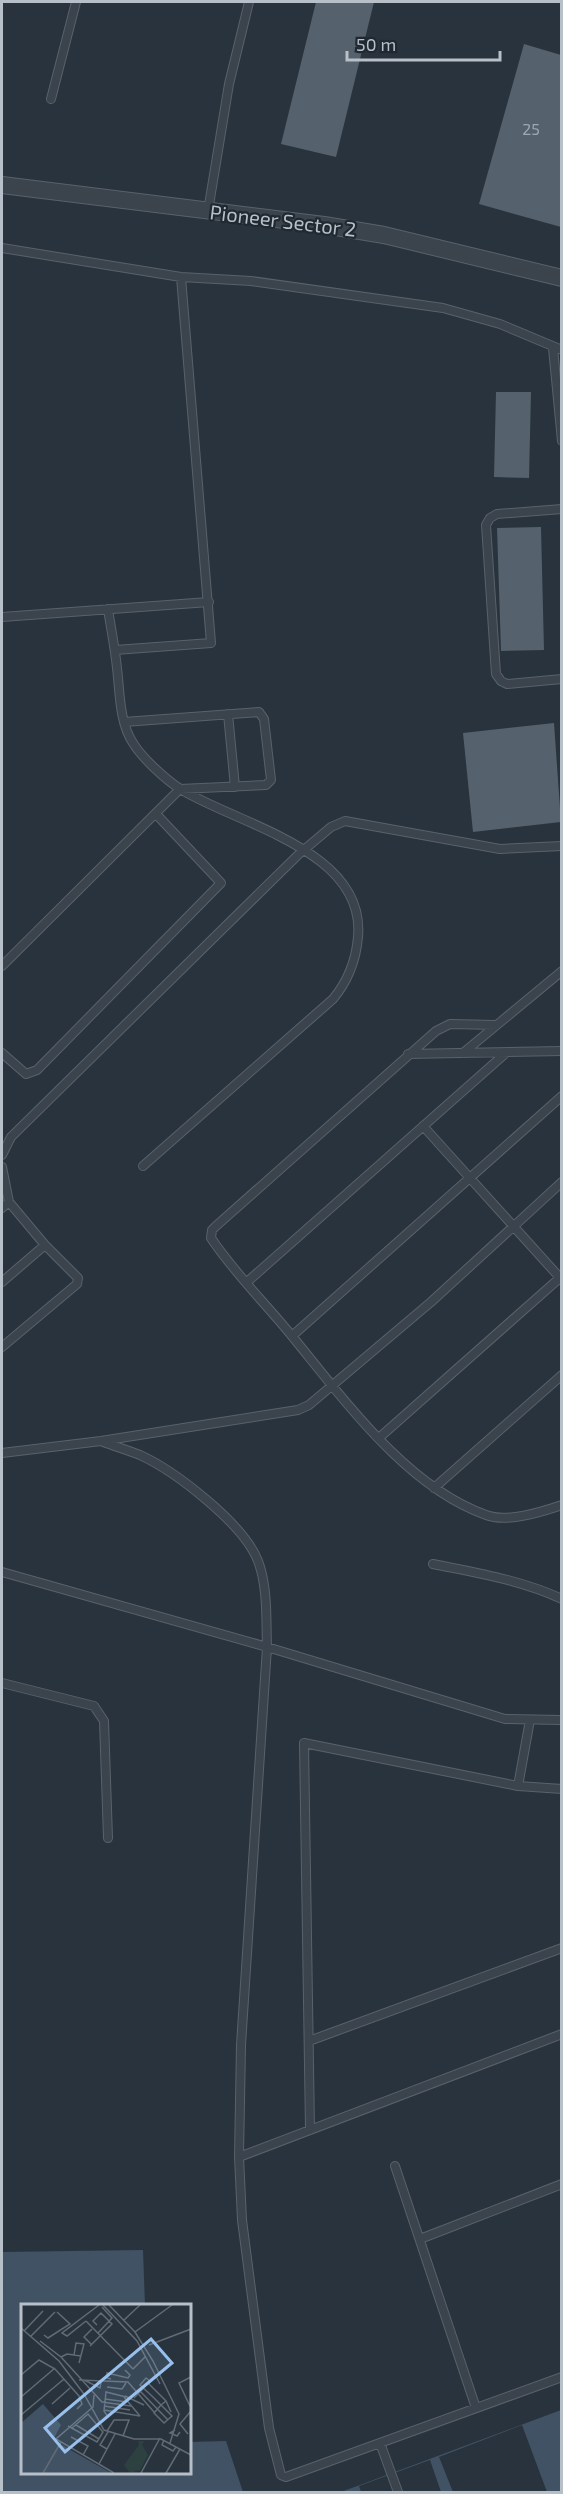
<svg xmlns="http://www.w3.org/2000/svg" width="563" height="2494" font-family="'Exo 2',sans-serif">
	<rect width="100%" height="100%" fill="#28333d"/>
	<path fill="#405264" d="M143 2250 145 2305H22V2472H189V2442L226 2441 243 2492H2V2252Z
		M561 2410V2492H341Z"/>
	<path fill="#28333d" d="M522 2425 547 2492H453L439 2457Z
		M430 2460 441 2492H361L359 2486Z"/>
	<path fill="#55616c" d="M316 2H374L336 157 281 144Z
		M524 44 561 55V227L479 204Z
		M496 392H531L529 478 494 477Z
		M541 527 544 650 501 651 497 528Z
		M554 723 561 822 473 832 463 733Z"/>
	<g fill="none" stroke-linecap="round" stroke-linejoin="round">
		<defs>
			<path id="lane" d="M51 99 76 2
				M208 211 229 84 249 2
				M2 248 181 277 251 281 443 308 500 324 562 350
				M553 348 562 441
				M562 509 497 514 490 518 486 525 496 674 501 681 507 684 562 679
				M108 609C111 629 115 648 117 668 120 692 119 722 133 743 142 758 167 781 182 790 240 825 366 851 358 937 356 960 348 981 333 999L143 1166
				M2 617 209 602
				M115 650 211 643 181 277
				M228 714 235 787
				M2 966 180 789 266 785 271 780 264 719 259 712 124 722
				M496 1025 450 1024 436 1031 216 1226 212 1230 211 1238C233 1271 262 1300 287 1330 341 1395 404 1486 486 1515 507 1523 541 1512 562 1505
				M2 1053 26 1074 37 1070 221 883 156 814
				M463 1053 562 971
				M408 1054 562 1051
				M423 1126 562 1280
				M2 1155 11 1137 299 854 331 827 345 821 500 849 562 846
				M2 1167 9 1202 45 1245 78 1278 77 1284 2 1347
				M2 1208 9 1202
				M2 1282 45 1245
				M247 1282 507 1052
				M292 1336 562 1096
				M380 1437 562 1276
				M101 1441C114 1446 127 1450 140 1455 175 1471 244 1524 258 1561 268 1587 266 1620 267 1647L241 2045 239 2157 242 2220 269 2428 281 2475 286 2477 562 2377
				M2 1453 101 1441 298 1410 309 1405 431 1302 562 1182
				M434 1488 562 1375
				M433 1564C477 1573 521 1580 562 1599
				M2 1572 267 1647 505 1719 562 1720
				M2 1683 94 1706 104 1721 108 1838
				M518 1786 530 1720
				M309 2041 562 1948
				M310 2130 304 1743 518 1786 562 1789
				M239 2157 562 2034
				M395 2166 476 2408
				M420 2239 562 2184
				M380 2443 398 2492"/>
			<path id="street" d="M2 185 324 225 384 235 562 278"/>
		</defs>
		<use href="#lane" stroke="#59626b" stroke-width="10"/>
		<use href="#street" stroke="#59626b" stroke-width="18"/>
		<use href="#lane" stroke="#3b444d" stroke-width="8"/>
		<use href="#street" stroke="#3b444d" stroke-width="16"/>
	</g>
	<g text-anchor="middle" stroke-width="4.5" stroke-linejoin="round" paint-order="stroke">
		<g font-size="16" fill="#9ea8b1">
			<text x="531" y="135">25</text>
		</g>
		<g font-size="20" fill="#b7bfc8" stroke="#202932">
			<text transform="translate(283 221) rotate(7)" y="7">Pioneer Sector 2</text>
		</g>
	</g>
	<g transform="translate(21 2304)">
		<rect width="170" height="170" fill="#28333d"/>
		<path d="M117 137H123L121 141 127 151 119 166 109 169 103 161 118 141Z" fill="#2d4140"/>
		<path d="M22 100 40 121 32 136 90 169H0V119Z" fill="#405264"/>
		<path fill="none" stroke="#616b75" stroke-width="1.5" d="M82 1 116 37 139 80M88 1 114 28 132 57 158 110 149 139M103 16 119 1M65 17 46 32 41 29 78 1M65 17 112 65M0 24 38 57 63 90 83 126 113 135H140L170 151M3 27 22 7M114 28 151 1M77 29 91 14 81 3M23 31 27 34 49 20 36 8M9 33 34 8M19 37 40 53 81 98 110 102M70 40 63 33 71 25M128 41 170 25M69 42 91 20 80 9 72 17 76 21M53 51 55 39 63 40 58 59M40 53 46 50 60 52M112 65 125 52M0 71 18 56 34 65 58 92 61 100 56 105M90 75 86 74V69L107 74 109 71 104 66M58 76 107 78 133 108M63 76 79 84 80 78M129 77 125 74 119 81 132 93 151 112 143 119 133 109 140 101 145 97M127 79 145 97 150 108M86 83 101 85 105 79M119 87 147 116M73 91 72 103 35 135 93 169M104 92 123 101M0 93 34 64M103 93 119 112M113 94 135 71M84 95 106 98M31 100 49 84M83 102 109 106M169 102 158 79 170 73M83 106 119 112M0 111 43 75M87 113 83 107 85 88 105 93M55 121 78 135M47 122 76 138 82 128 67 110 51 124M154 126 149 129 156 132 159 128M86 127 93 116H108L102 132M167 130 159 120 170 107M50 133 67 142 62 151M143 136 141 141 152 147 155 143M86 145 79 141 87 128M78 160 94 130M22 169 40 138M120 169 139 134M145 169 159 145"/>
		<path fill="#98c0ed" fill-opacity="0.15" stroke="#98c0ed" stroke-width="3" d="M130 35 151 59 44 148 24 124Z"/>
		<rect width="170" height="170" fill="none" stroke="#b7bfc8" stroke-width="3"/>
	</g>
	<rect width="563" height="2494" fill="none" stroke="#b7bfc8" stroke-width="6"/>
	<path d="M347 51v9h153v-9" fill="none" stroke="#b7bfc8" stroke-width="3"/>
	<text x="356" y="51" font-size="18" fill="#b7bfc8" stroke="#202932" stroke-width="4.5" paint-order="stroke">50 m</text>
</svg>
